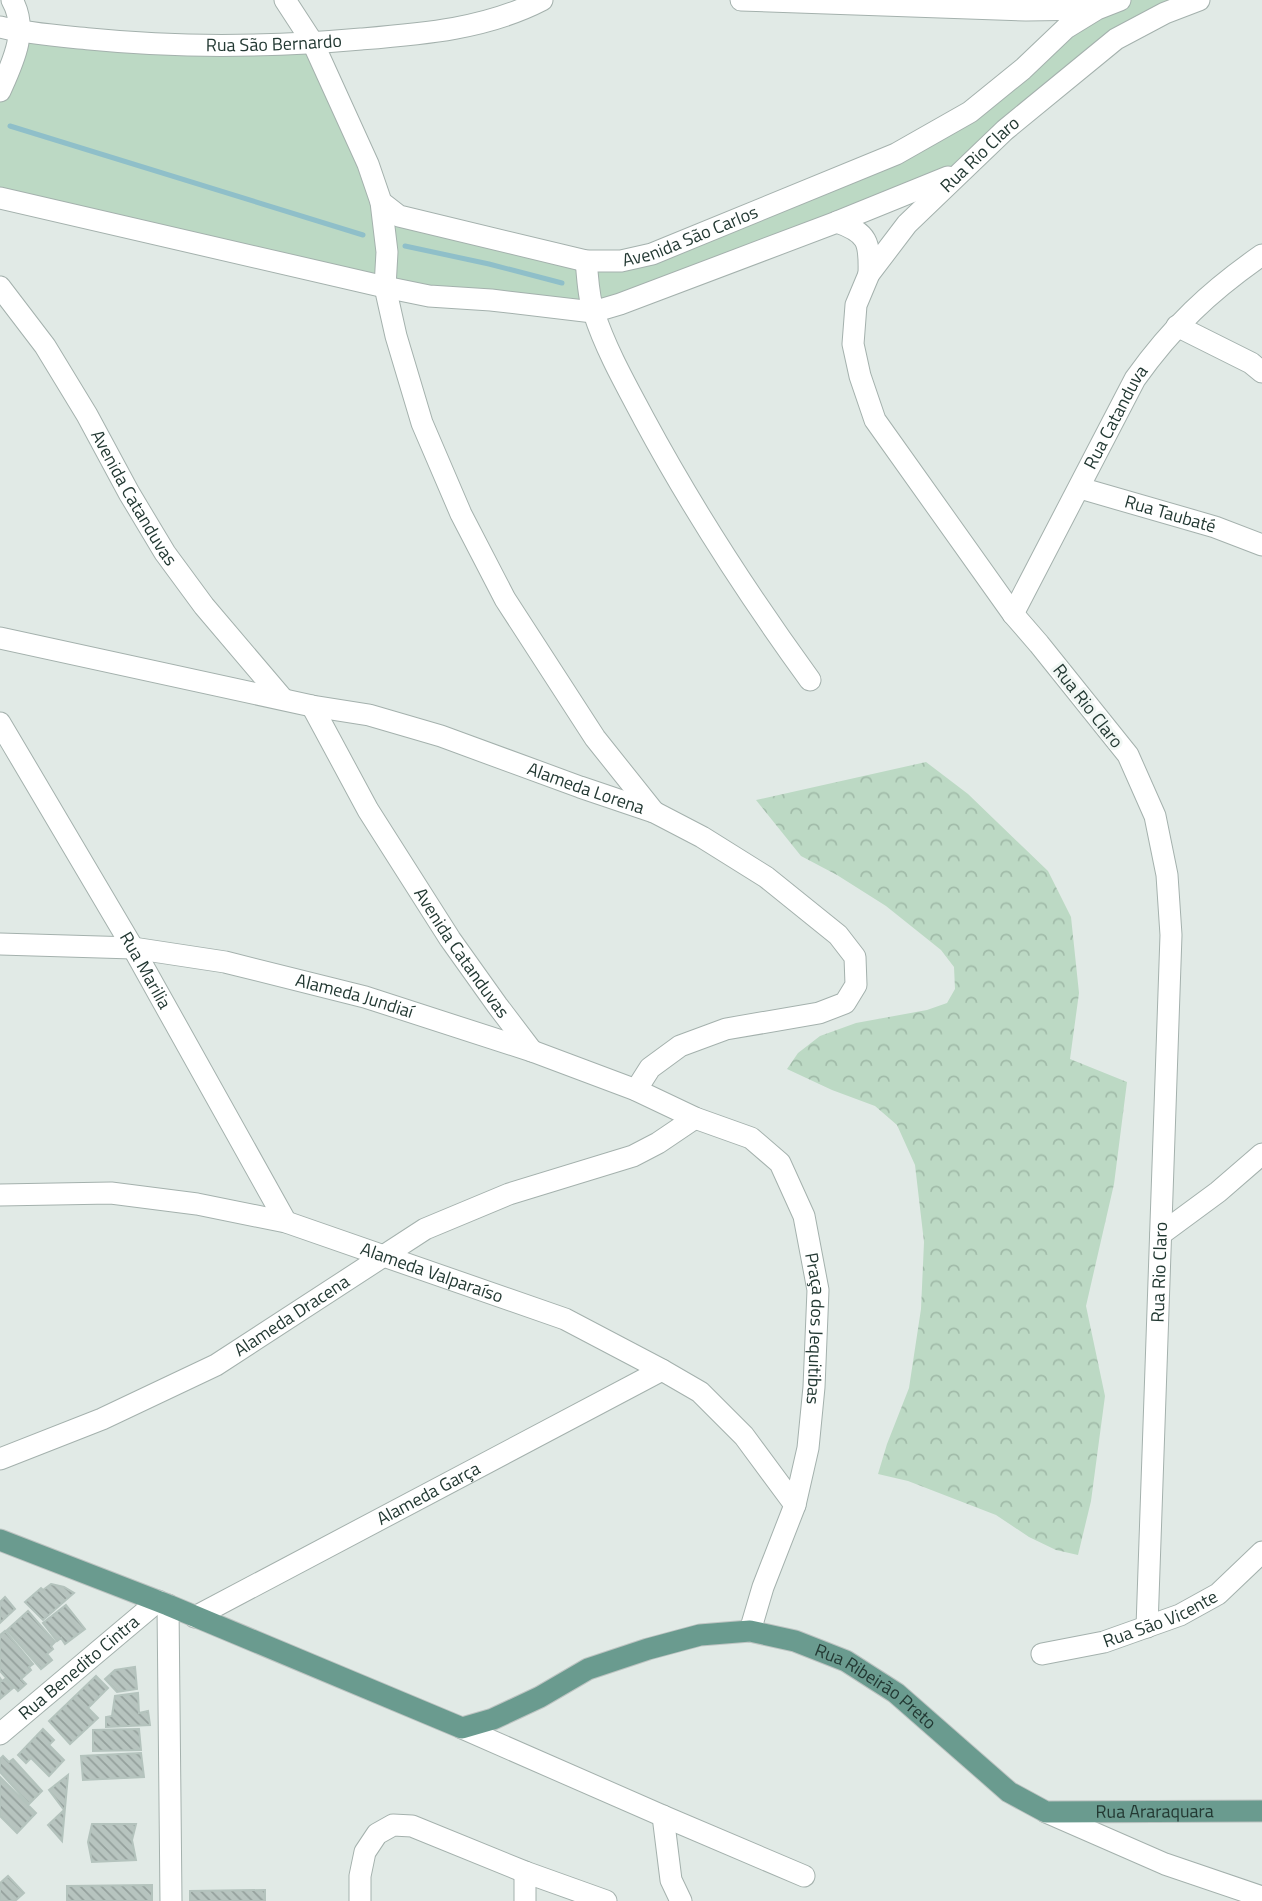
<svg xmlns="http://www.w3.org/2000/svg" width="1262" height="1901" font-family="'Titillium Web',sans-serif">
	<defs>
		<pattern id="forest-crowns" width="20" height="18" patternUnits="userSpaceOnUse" patternTransform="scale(1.75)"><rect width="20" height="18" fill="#bcd9c4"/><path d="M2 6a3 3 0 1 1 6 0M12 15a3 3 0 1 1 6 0" fill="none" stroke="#a1bba9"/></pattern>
		<pattern id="building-back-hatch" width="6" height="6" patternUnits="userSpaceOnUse" patternTransform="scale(1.75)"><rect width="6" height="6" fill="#b7c4bf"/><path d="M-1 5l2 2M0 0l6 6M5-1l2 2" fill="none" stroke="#94a09c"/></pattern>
	</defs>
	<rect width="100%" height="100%" fill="#e1eae6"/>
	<path fill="#bcd9c4" d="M1120 0H1199L1165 13 962 171 620 304 491 300 0 198V91L21 32 313 43 381 201 621 261 896 154Z"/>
	<path fill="url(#forest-crowns)" d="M926 762 968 794 1048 871 1071 917 1079 993 1070 1059 1127 1082 1114 1184 1086 1306 1105 1396 1091 1501 1078 1555 1056 1550 1029 1537 996 1515 908 1481 878 1474 887 1444 909 1388 921 1309 924 1242 915 1165 897 1125 875 1106 832 1090 787 1069 798 1053 820 1036 856 1023 927 1010 947 1003 955 989 954 967 941 950 886 906 837 875 801 856 756 800Z"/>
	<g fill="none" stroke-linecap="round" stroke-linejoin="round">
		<path stroke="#8fbfc9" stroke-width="5" d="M10 126 363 235
			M405 246 489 264 562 283"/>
	</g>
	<path fill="url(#building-back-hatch)" stroke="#b4c3bd" stroke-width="2" d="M51 1584 64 1587 74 1593 43 1620 25 1602 41 1588 43 1590Z
		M5 1597 15 1609 0 1623V1602Z
		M66 1605 85 1629 65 1644 61 1638 57 1641 43 1623Z
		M28 1611 55 1642 51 1646 53 1649 47 1654 52 1660 41 1669 7 1630Z
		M5 1631 33 1664 29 1667 31 1670 21 1679 26 1684 18 1691 0 1671V1635Z
		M135 1667 137 1689 117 1692 105 1679 115 1670Z
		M96 1676 108 1688 88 1708 98 1718 70 1744 49 1721Z
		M0 1678 2 1681 5 1679 13 1688 0 1699Z
		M138 1693 139 1713 148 1711 150 1725 106 1727V1717L112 1716 115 1696Z
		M43 1729 54 1740 49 1745 64 1760 49 1776 31 1758 26 1763 18 1755Z
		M139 1729 141 1750 93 1751V1730Z
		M141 1753 144 1777 83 1780 81 1756Z
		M3 1756 9 1762 13 1759 42 1791 29 1804 0 1772V1759Z
		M68 1775 62 1841 48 1825 64 1810 49 1790Z
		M0 1777 36 1813 17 1833 0 1816Z
		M92 1824H136L132 1840 136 1860 92 1862 88 1842Z
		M8 1876 24 1893 15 1901H0V1883Z
		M152 1885V1901H67V1886Z
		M265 1890V1901H190V1891Z"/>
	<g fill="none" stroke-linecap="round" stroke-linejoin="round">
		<defs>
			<g id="minor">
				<path id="s1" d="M285 0 313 43 368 164 381 202 399 216 586 261H621L652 254 896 154 970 112 1023 69 1066 28 1097 9 1120 0"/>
				<path d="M741 0 1026 10 1095 9"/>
				<path id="s2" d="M0 27C29 34 60 36 90 39 180 48 271 47 361 39 422 34 486 29 542 0"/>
				<path d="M0 91C13 62 29 30 12 0"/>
				<path d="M0 198 385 287 429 296 491 300 593 312 620 304 837 222 948 177"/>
				<path d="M381 202 387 252 385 287 396 336 422 423 461 514 505 599 595 738 654 812"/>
				<path d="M837 222C868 233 870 242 869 274"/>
				<path d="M586 261C588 278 588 297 594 313 606 350 626 385 644 419 693 510 749 596 810 680"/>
				<path id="s3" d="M0 287 45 346 87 415 129 493 165 553 204 606 283 699"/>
				<path d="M1177 326 1251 363 1262 372"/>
				<path id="s4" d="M1080 488 1215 527 1262 545"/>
				<path id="s5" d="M1013 614 1135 379C1172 327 1210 291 1262 255"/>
				<path id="s6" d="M0 638 312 706 369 715 441 736 580 787 654 812 702 837 766 877 838 935 855 957 856 985 845 1003 819 1013 726 1029 680 1046 650 1068 636 1090"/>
				<path id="s7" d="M312 706 368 810 450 939 497 1005 532 1051"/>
				<path id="s8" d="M0 723 133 948 286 1222"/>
				<path id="s9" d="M0 944 133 948 225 962 365 997 532 1051 636 1090 695 1118 751 1138 780 1163 804 1216 818 1290 814 1387 808 1448 795 1505 763 1587 750 1631"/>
				<path id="s10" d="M0 1195 111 1193 197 1204 286 1222 565 1319 662 1370 700 1392 744 1436 795 1505"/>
				<path d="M1161 1234 1218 1192 1262 1154"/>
				<path id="s11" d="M0 1459 102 1419 216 1365 425 1229 509 1194 633 1156 658 1143 695 1118"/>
				<path d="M168 1605 171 1901"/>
				<path id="s12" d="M195 1617 662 1370"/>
				<path id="s13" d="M1147 1627 1171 935 1167 875 1155 816 1128 755 1039 644 1013 614 875 420 860 376 853 344 856 305 869 274 907 224 1005 130 1116 39 1165 13 1199 0"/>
				<path id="s14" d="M1042 1654 1104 1642 1180 1615 1218 1594 1262 1552"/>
				<path d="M462 1728 663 1816 804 1876"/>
				<path id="s15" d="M0 1734 158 1601"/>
				<path d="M1046 1812 1165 1864 1262 1897"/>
				<path d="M663 1816 671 1880 681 1901"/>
				<path d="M525 1872V1901"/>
				<path d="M360 1901V1876L365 1852 377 1834 393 1825 412 1826 525 1872 606 1901"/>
			</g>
			<g id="major">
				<path id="s16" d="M0 1540 168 1605 462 1728 493 1719 540 1697 588 1669 648 1649 700 1635 750 1631 795 1641 846 1661 896 1693 1009 1792 1046 1812 1262 1811"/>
			</g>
		</defs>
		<use href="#minor" stroke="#a4b1ad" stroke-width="23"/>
		<use href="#major" stroke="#bdc4c2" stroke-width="23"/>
		<use href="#minor" stroke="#fff" stroke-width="21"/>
		<use href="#major" stroke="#6a9b8f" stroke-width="21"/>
	</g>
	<g text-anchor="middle" stroke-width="6" stroke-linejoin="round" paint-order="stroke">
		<g font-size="18" fill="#233933" stroke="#f1f7f4">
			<text dy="6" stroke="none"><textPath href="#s2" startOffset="275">Rua São Bernardo</textPath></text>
			<text dy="6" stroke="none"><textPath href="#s13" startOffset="1615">Rua Rio Claro</textPath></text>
			<text dy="6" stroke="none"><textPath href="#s1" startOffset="548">Avenida São Carlos</textPath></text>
			<text dy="6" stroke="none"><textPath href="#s5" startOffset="222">Rua Catanduva</textPath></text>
			<text dy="6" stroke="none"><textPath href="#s3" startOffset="250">Avenida Catanduvas</textPath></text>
			<text dy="6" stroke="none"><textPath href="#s4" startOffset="94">Rua Taubaté</textPath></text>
			<text transform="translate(1088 706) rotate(52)" y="6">Rua Rio Claro</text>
			<text dy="6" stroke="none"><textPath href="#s6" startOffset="606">Alameda Lorena</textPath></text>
			<text dy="6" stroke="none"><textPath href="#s7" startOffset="289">Avenida Catanduvas</textPath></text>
			<text dy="6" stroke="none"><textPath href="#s8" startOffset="287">Rua Marilia</textPath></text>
			<text dy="6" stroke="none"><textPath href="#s9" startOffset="360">Alameda Jundiaí</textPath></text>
			<text dy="6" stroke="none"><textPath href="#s10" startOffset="443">Alameda Valparaíso</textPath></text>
			<text dy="6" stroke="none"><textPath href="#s13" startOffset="355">Rua Rio Claro</textPath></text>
			<text dy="6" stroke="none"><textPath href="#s11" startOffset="326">Alameda Dracena</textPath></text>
			<text dy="6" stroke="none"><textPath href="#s9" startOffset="992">Praça dos Jequitibas</textPath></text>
			<text dy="6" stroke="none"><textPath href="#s12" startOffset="264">Alameda Garça</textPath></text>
			<text dy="6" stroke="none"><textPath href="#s14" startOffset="124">Rua São Vicente</textPath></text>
			<text dy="6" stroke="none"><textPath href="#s15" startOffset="103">Rua Benedito Cintra</textPath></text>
			<text dy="6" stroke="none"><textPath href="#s16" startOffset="945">Rua Ribeirão Preto</textPath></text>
			<text dy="6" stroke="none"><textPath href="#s16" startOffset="1267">Rua Araraquara</textPath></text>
		</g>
	</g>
</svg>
